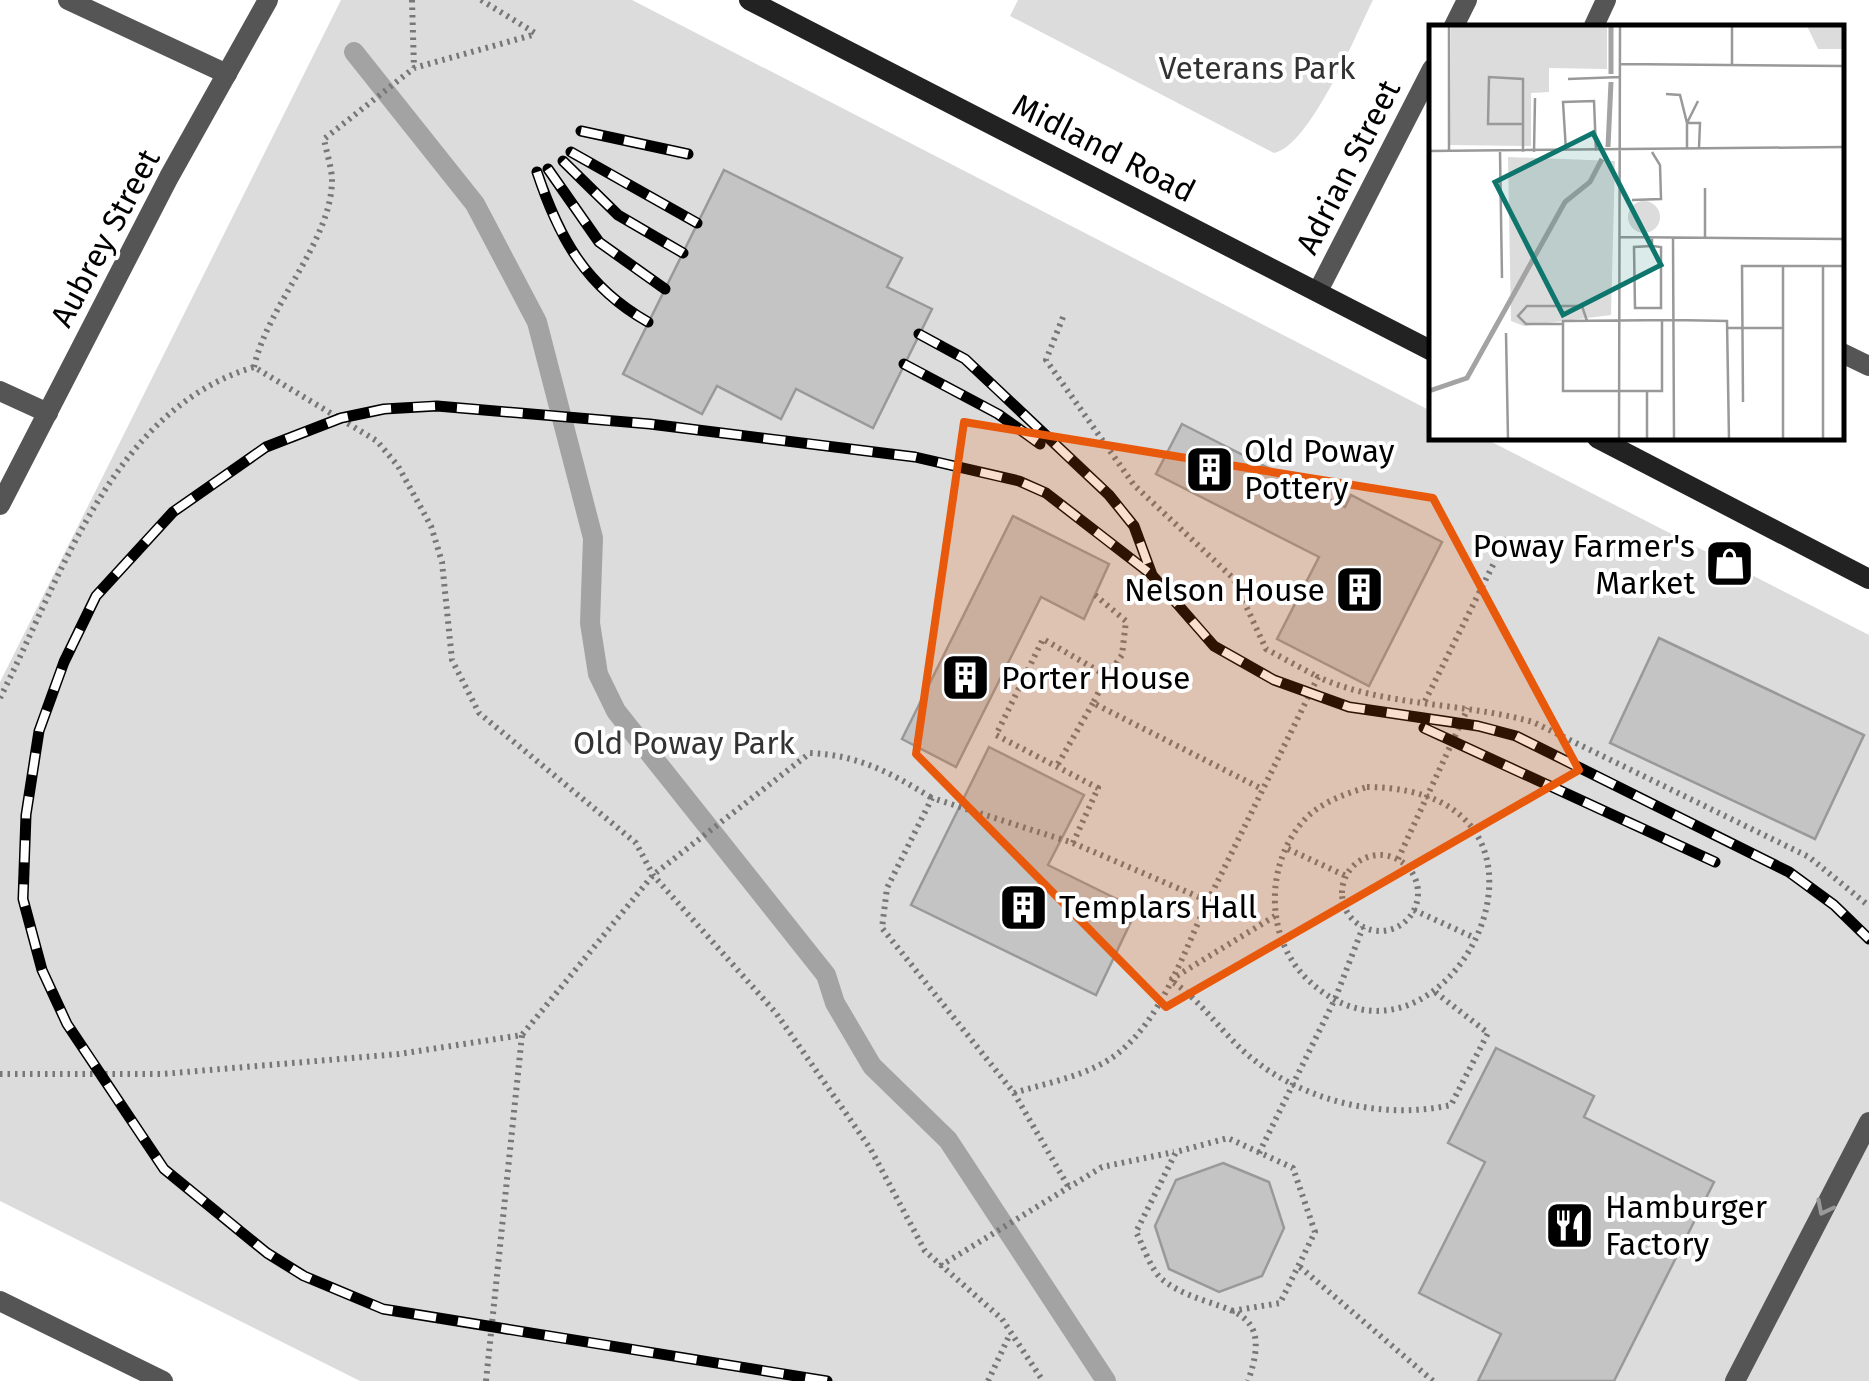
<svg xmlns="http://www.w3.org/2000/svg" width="1869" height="1381" font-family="'Fira Sans',sans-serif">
	<rect width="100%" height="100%" fill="#fff"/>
	<path fill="#dcdcdc" d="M341 0H632L1431 411 1432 438H1484L1869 635V1381H360L0 1201V682Z
		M1018 0H1373C1356 34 1310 146 1274 153L1010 16Z"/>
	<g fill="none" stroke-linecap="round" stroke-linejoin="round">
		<path stroke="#a3a3a3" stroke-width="20" d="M354 52 475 204 537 322 593 538 590 623 598 674 616 711 826 975 835 1003 872 1066 948 1140 1106 1381"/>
	</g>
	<path fill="#c4c4c4" stroke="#999" stroke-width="2.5" d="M724 170 902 258 887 287 932 309 873 428 796 389 781 419 717 386 702 414 623 374Z
		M1182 424 1345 507 1351 495 1442 542 1369 686 1277 639 1319 557 1156 474Z
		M1013 516 1109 564 1084 619 1041 597 956 767 902 739Z
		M1659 638 1864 735 1815 839 1610 743Z
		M989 747 1084 795 1048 865 1137 909 1096 995 911 905Z
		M1496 1048 1594 1096 1584 1117 1714 1182 1614 1381H1478L1501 1334 1419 1293 1485 1162 1448 1143Z
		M1223 1163 1269 1182 1284 1228 1262 1276 1219 1292 1169 1269 1155 1226 1176 1180Z"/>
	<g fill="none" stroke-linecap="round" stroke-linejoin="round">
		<path stroke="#777" stroke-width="6" stroke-dasharray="2.5 5" stroke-linecap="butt" d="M412 0 414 68
			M481 0 535 33
			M1063 317 1046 360 1134 485 1233 578 1266 649 1318 677
			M254 367C268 304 333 240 332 178 331 165 326 151 324 139L414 68 536 34
			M1095 595 1126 621 1122 655 1107 676
			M0 698C61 578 112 409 254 367L377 441 398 466 431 526 442 562 452 660 479 713 636 843 653 875 776 1013 870 1148 925 1251 1002 1319 1043 1381
			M1425 701 1507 537
			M1058 764 1093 703
			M1367 787C1607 789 1443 1113 1306 978 1264 936 1265 861 1306 818 1322 802 1345 794 1367 787Z
			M1073 843 1098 788 996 735 1043 639 1107 676 1093 703 1262 789
			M1288 849 1346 876
			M1342 893a38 38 0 1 1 76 0a38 38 0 1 1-76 0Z
			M1398 859 1468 708
			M1208 901 1318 677C1385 707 1462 702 1533 722L1809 857 1869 906
			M1414 910 1475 938
			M1275 916 1170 980C1203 1001 1223 1036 1254 1060 1307 1102 1385 1120 1451 1105L1488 1033 1435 992
			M0 1074H162L399 1054 522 1035 653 875 810 753C859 755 891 773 932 798
			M1014 1093C1046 1083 1082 1077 1110 1059 1160 1026 1183 953 1208 901L1073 843 932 798 887 888 882 928 1014 1093 1068 1186
			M1259 1153 1335 999 1363 927
			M940 1266 1102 1167 1174 1152
			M1300 1267 1433 1381
			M1232 1311 1280 1303 1315 1232 1293 1168 1228 1138 1176 1152 1136 1232C1143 1245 1151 1271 1163 1280 1210 1317 1279 1295 1248 1381
			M486 1381 522 1035
			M988 1381 1010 1334"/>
		<path stroke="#555" stroke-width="20" d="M68 0 227 74
			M1593 28 1606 0
			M1842 353 1869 366
			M0 391 48 413
			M0 1301 163 1381
			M1735 1381 1869 1122"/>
		<path stroke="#555" stroke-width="20" d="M1453 28 1467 0
			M1318 291 1432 69"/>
		<path stroke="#555" stroke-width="20" d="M0 505 169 177 268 0"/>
		<path stroke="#222" stroke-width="20" d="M749 0 1432 351
			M1597 438 1869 579"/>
		<defs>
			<path id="rail" d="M581 131 688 154
				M571 152 697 223
				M563 161 618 215 683 253
				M548 169 599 242 665 289
				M537 172C559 238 586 287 648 322
				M919 334 965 359 1109 495 1134 526 1152 575
				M904 364 998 414 1040 444
				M1424 728 1715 862
				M827 1381 383 1309 304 1276 267 1253 164 1169 67 1024 42 970 23 899 26 815 39 731 64 662 96 596 173 512 266 447 341 418 384 409 437 406 650 424 915 457 1019 481 1046 493 1152 575 1214 646 1274 680 1349 707 1478 726 1516 736 1789 872 1834 905 1869 939"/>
		</defs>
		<use href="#rail" stroke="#000" stroke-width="11"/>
		<use href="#rail" stroke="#fff" stroke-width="8" stroke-dasharray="22" stroke-linecap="butt"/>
	</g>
	<defs><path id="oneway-chevron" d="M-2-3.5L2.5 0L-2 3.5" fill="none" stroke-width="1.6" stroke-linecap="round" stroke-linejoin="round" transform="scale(2.5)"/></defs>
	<use stroke="#999" href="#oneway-chevron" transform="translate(1824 1208) rotate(117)"/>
	<path fill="#e8590c" fill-opacity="0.2" stroke="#e8590c" stroke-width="8" stroke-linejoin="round" d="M964 422 1433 498 1579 770 1166 1007 916 754Z"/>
	<defs>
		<symbol id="building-square" viewBox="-11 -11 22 22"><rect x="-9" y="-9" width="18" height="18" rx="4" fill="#000" stroke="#fff"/><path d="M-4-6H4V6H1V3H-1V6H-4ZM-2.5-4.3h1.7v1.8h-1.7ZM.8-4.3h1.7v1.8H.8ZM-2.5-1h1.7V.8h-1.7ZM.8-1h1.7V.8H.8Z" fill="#fff"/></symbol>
		<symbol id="shop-square" viewBox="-11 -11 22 22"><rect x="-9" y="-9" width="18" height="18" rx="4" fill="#000" stroke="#fff"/><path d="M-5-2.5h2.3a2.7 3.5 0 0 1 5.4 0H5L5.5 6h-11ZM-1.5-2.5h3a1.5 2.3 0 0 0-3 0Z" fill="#fff"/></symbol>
		<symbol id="restaurant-square" viewBox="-11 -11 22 22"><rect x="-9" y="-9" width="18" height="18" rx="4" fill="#000" stroke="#fff"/><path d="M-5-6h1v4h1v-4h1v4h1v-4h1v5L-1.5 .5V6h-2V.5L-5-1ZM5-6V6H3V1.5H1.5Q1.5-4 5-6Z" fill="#fff"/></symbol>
	</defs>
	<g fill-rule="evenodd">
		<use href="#building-square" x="1182" y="442" width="55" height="55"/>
		<use href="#shop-square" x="1702" y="536" width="55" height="55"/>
		<use href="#building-square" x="1332" y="562" width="55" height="55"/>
		<use href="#building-square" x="938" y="650" width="55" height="55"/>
		<use href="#building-square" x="996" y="880" width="55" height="55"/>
		<use href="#restaurant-square" x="1542" y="1198" width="55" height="55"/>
	</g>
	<g text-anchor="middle" stroke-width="8" stroke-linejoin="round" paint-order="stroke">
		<g font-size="32" fill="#333" stroke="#fff">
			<text x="1257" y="79">Veterans Park</text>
			<text x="684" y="754">Old Poway Park</text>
		</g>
		<g font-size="32" fill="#000" stroke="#fff">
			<text transform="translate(1104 148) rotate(27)" y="11">Midland Road</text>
			<text transform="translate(1348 167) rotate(-63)" y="11">Adrian Street</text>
			<text transform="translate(105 238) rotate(-62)" y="11">Aubrey Street</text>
		</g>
		<g font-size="32" fill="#000" stroke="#fff" text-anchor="start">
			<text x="1244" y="462">Old Poway<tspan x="1244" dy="37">Pottery</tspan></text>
			<text x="1695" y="557" text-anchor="end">Poway Farmer's<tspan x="1695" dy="37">Market</tspan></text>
			<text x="1325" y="601" text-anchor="end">Nelson House</text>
			<text x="1001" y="689">Porter House</text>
			<text x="1059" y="918">Templars Hall</text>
			<text x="1605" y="1218">Hamburger<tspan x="1605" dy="37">Factory</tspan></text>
		</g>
	</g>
	<g transform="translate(1429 25)">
		<rect width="415" height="415" fill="#fff"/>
		<path d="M22 1H178V44L120 43V67L102 68V121L21 120ZM378 1H415V24H389ZM79 132 186 136 182 290 95 301 82 296ZM199 192a16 16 0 1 1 32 0a16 16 0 1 1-32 0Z" fill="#dcdcdc"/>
		<path fill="none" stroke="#a3a3a3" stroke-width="5" d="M182 1V49M179 122 182 57M0 366 38 353 136 177 161 157 173 134"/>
		<path fill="none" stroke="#999" stroke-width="2.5" d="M20 1V126M303 1V41M191 39 415 41M139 54 191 52M237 69 251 70 258 98 269 76M258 123V98H271L270 123M0 126 415 122M137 126 134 77 165 76 167 126M71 127 73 253M94 127V54L60 52 59 99H94M105 127 106 73M203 175 232 174 231 140 223 127M191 212 415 214M223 212V221L232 222V283H206L205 222 223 221M244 212 245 414M276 212V163M354 241V414M394 241V414M233 296V366H134V296L245 295 298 296 300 414M134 299H97L89 291 98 281H153L158 296M298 303H354M77 308 79 414M218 367V414M314 377 313 241H415M190 414 191 1"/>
		<path fill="#0f766e" fill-opacity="0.15" stroke="#0f766e" stroke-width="5" d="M164 108 232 240 134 290 66 157Z"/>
		<rect width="415" height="415" fill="none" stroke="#000" stroke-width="5"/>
	</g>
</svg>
